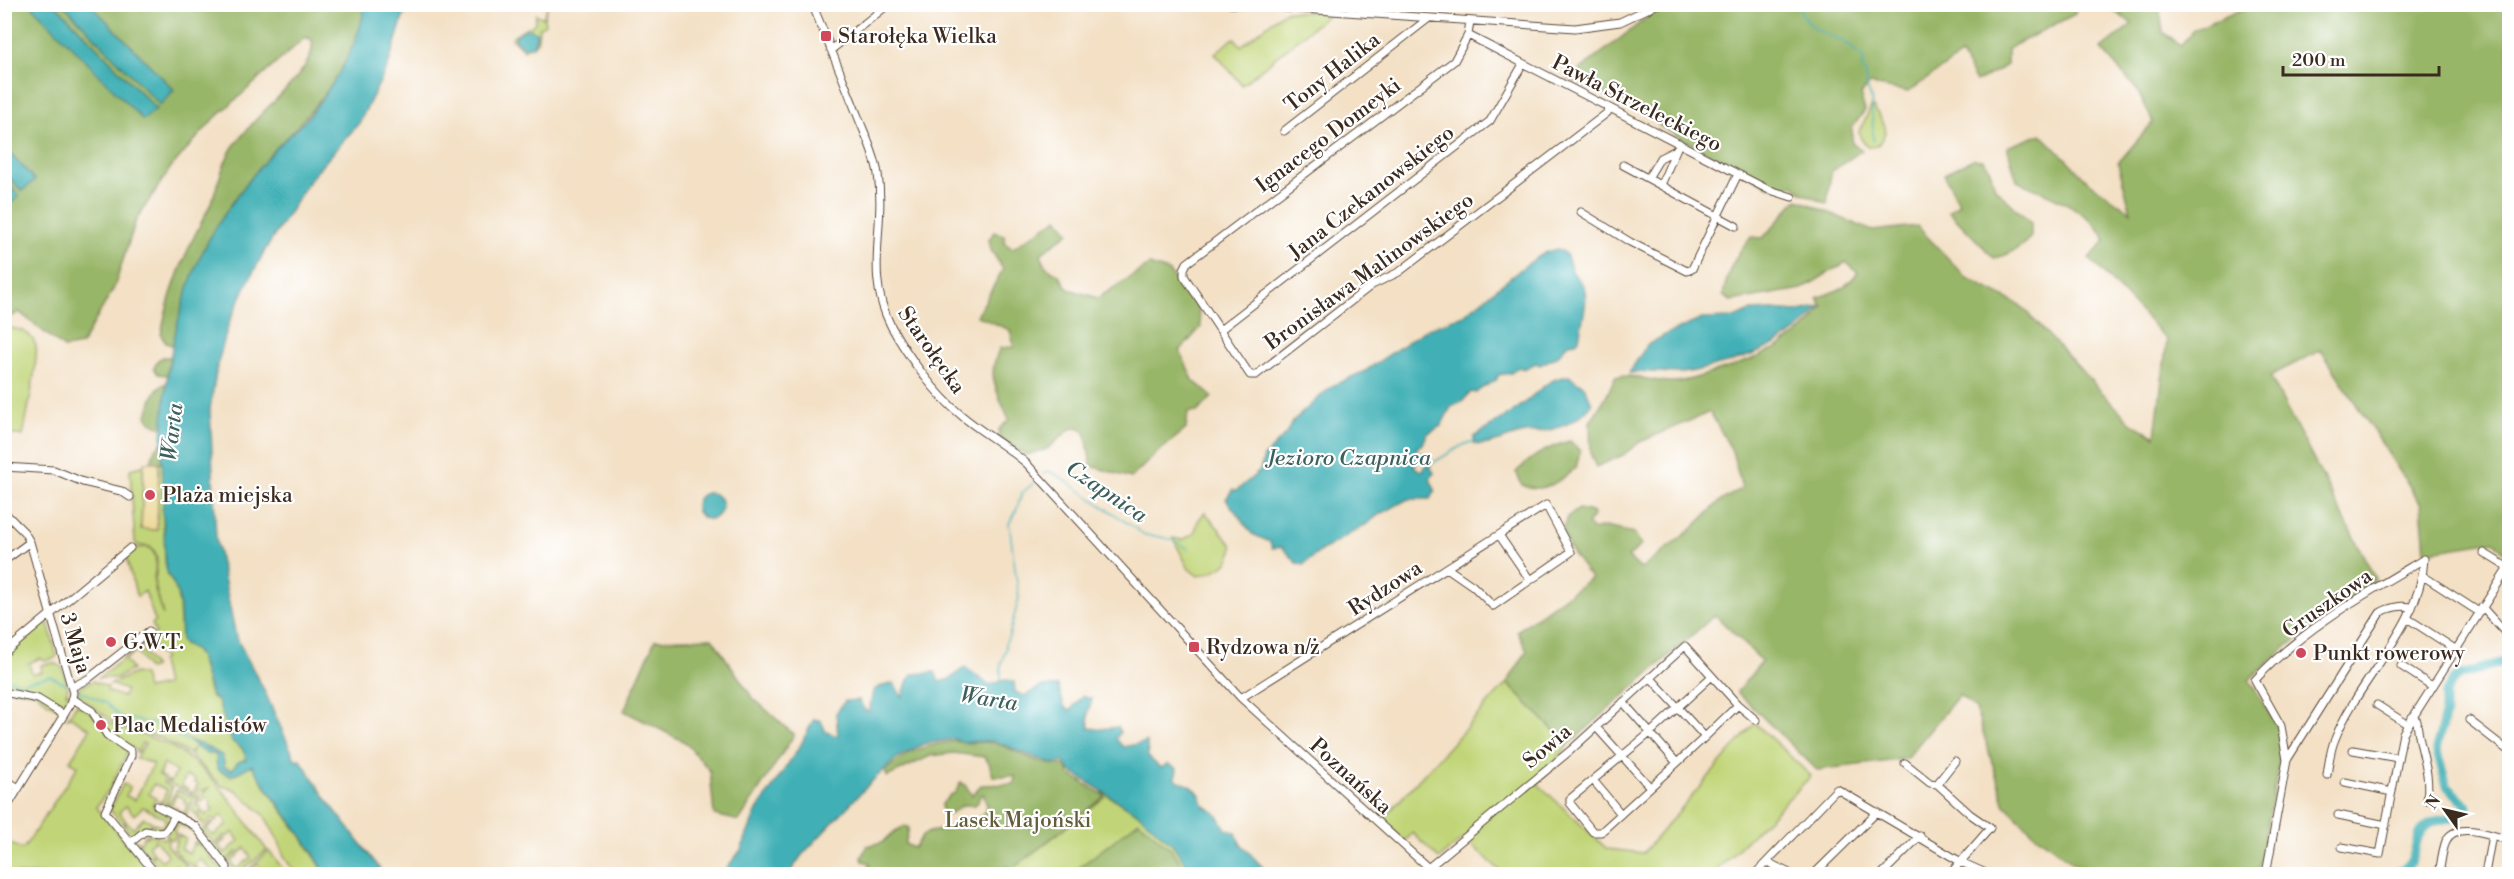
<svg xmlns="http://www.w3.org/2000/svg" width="2514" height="879" font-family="'Libre Bodoni',serif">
	<rect width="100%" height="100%" fill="#fff"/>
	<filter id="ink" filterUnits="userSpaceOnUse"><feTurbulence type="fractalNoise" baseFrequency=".0167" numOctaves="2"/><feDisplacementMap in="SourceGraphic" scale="12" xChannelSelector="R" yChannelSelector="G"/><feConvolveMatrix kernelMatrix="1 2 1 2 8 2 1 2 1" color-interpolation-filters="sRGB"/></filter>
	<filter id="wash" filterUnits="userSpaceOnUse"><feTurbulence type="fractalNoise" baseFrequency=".008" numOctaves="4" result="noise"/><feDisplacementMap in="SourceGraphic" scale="24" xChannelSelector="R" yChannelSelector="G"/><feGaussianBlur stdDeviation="1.35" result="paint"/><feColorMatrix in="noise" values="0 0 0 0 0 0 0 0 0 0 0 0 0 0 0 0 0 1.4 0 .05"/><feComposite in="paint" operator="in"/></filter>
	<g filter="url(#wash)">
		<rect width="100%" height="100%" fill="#f3e0c5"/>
		<path fill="#c1d578" stroke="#7e804b" stroke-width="1.5" d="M548 5 544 18 545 24 539 28 538 40 534 45 537 37 536 32 525 29 515 36 519 44 527 48 524 50 512 39 513 36 527 27H531L535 22 536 14 543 18Z
			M1285 11 1330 13 1242 85 1215 53 1234 38 1241 46Z
			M1871 107H1874C1883 126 1893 126 1877 146L1868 147 1861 139 1859 132Z
			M10 328C21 329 32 334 36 346 39 359 26 419 23 436L5 433V329Z
			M159 462H164L163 528 166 537 168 575 176 589 179 605 181 642 194 649 200 657 210 695 218 702 232 741 242 748 247 759 238 762 232 770 224 767 223 756 203 745 190 741 196 746 195 748 197 746 204 752 216 755 218 758 216 763 221 772 231 776 252 765C274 804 304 836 325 874H296L284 857 279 842 264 815 236 790 222 786 190 755 194 748 189 754 160 738 118 726 77 694 79 687 93 681 108 687 107 691 123 697 126 690 110 684 135 673 143 675 147 689 166 685 161 661 164 659 149 641 140 648 153 665V668L148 669 136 651 125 660 132 670 116 678H99L156 633 152 624 155 621 145 591 137 597 126 557 115 564 135 548 148 547C161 555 153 571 154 583 155 592 160 609 163 615 161 605 155 590 155 580 157 569 160 556 151 547L137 545 135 542 130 469 143 466 141 529 157 530Z
			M1205 512 1232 545C1235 565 1214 572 1198 576L1189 569 1173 538 1182 540 1194 534 1198 521Z
			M47 619 57 656 53 659 43 661 41 658 29 663 32 674 42 672 41 665 54 663 62 667 68 688 66 693H69L63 708C53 708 42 699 36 692L5 689 4 655Z
			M1507 683 1568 745 1538 784 1607 849 1643 853 1755 723 1811 776 1713 874H1504L1464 838 1439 859 1413 833 1405 841 1382 820Z
			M77 704 89 711 128 751 109 790 96 807 153 874H5L4 841 22 849 24 848 78 766 70 761 90 729 71 717 67 718Z
			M98 715C122 735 146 732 172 747 215 771 238 812 267 850L237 874 227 862 236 854 238 856 231 862 237 869 251 857 245 848 239 854 237 851 225 861 215 846 224 838 225 840 219 845 225 853 239 841 233 832 227 837 224 835 214 844 202 830 212 822 213 823 207 829 213 836 227 824 222 815 215 821 212 818 204 825 197 817 203 812 206 815 213 809 210 805 212 803 207 797 197 804 202 810 196 815 192 811 199 797 210 787 203 791 199 790 196 797 189 793 190 791 193 793 198 784 194 782 195 779 186 776 181 786 188 789 187 792 166 782 167 780 171 782 176 772 164 764 159 775 165 778 163 783 172 788 166 805 157 801 162 802 167 790 154 784 149 794 156 798 152 806 172 817 167 826 159 833 150 829 154 823 162 827 166 819 143 807 134 815 126 806 119 812 126 821 123 824 110 810 123 784 130 787 126 796 135 800 153 764 136 758 145 744 142 743 137 753 135 752 136 750 110 734Z
			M177 790 194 798 186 816 179 812 184 813 188 804 184 802 185 799 176 795 171 806 178 809 177 811 167 806Z
			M1102 792 1139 814 1174 846 1192 874H1188L1171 849 1093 857 1071 874H995L1006 866 1012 869 1105 797Z
			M144 818 152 822 149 828 145 826 133 837 124 826 127 822 133 828Z
			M176 819 194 827 204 840 201 844 195 842 198 834 178 824 174 832 176 834 173 840 166 836Z
			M146 834 147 837 149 834 169 840 167 845 188 868 186 870 190 874H184L176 865 169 871 171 874H165L151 858 155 854 162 861 168 855 155 840 148 846 154 853 150 857 137 841 141 842Z
			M178 835 186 839 181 849 189 853 194 843 201 846 204 844 202 847 205 851 208 849 206 851 208 853 211 852 208 854 221 869 224 867V874H215L201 859 194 865 200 872 198 874 188 862 186 864 174 849Z
			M269 851 287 874H262L263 870 258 864 251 871 249 869Z"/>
		<path fill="#98b668" stroke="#6a7043" stroke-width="1.5" d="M2074 4 2076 6 2075 14 2007 49V65L1976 82 1961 55 1908 92 1870 84 1860 95 1865 110 1852 128V143L1862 150 1831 172 1827 204 1803 193 1793 185 1782 188 1768 186 1659 126 1652 114 1568 79 1663 5Z
			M2312 4 2509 5V558L2494 541 2425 552 2421 504 2321 350 2270 376 2375 578 2367 590 2289 645 2249 680 2280 731 2281 752 2258 874H2088L2032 832 2005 805 1976 709 1959 695 1906 759 1817 770 1737 692 1762 661 1715 615 1568 745 1507 683 1527 651 1517 631 1591 578 1571 551 1562 532 1567 517 1579 509 1591 512 1594 515 1588 523 1592 530 1605 527 1634 533 1641 545 1628 557 1641 569 1693 528 1719 502 1742 488 1732 451 1710 412 1640 442 1623 455 1596 467 1591 455 1590 422 1607 395 1615 377C1636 374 1649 381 1670 382 1685 383 1700 376 1715 372 1756 359 1799 344 1823 306L1817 298 1843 288 1858 273 1846 262 1802 289 1731 301 1723 296C1727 272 1735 255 1751 237L1763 238 1797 199 1872 231 1917 226 1967 278 2020 305 2130 422 2155 436 2167 340 2089 258 2106 240C2089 208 2048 195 2017 181L2007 147 2041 134 2090 183 2131 212 2118 163 2153 122 2137 90 2101 49 2132 24 2106 5H2159L2163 32 2180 46 2193 30 2250 6 2277 11Z
			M5 5H31L143 119 155 109 56 5H64L160 104 173 89 91 5H365C353 86 286 130 240 192 202 243 190 285 173 345L166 343 161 335C166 306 175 279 187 252 193 237 202 222 209 207 218 188 221 165 233 147 239 139 246 131 253 123 269 103 318 67 312 40L306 37 301 41 213 120 171 167 136 220 114 288 81 345 64 348 19 312 13 316 5 315 4 209 19 196 5 181V173L22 191 35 180 5 147Z
			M1973 159 1983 160 1989 167 1995 188 2031 223V237C2020 248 2010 255 1994 258L1949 212 1959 203 1944 174Z
			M1058 218 1069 232 1041 254 1045 266 1059 275 1068 289 1098 298 1149 265 1168 271 1197 304 1201 327 1180 351 1193 380 1212 397 1197 412H1188L1186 429 1159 451 1131 478 1091 466 1086 434 1079 427 1070 429 1047 449 1026 455 999 437V429L1009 420C998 392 985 377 1000 348L1014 347 1010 330 977 316 1003 269 991 250 989 240 994 232 1004 235 1005 244 1013 248Z
			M163 357H170L167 375 158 374 154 368 158 360Z
			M167 383 163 428 152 423 147 416C151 402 152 389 167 383Z
			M1570 441 1580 451 1576 468C1557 482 1546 494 1522 485L1516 472C1535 454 1546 448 1570 441Z
			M162 442 164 462H151L154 451Z
			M712 638 752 697 794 735 739 821 714 815 710 771 685 742 624 711 655 640Z
			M955 741C969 746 983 739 997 744 1020 751 1040 767 1064 765L1071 775 1105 796 1012 869 1006 866 995 874H866L870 863 863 861 861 858 867 846 883 842 895 831 905 826 909 828 905 844 914 848 923 835 929 832 949 829 960 822H975L985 811 987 805 983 794 980 795 978 802 975 805H963L950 814 942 812V804L950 795 955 793 961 782 966 786 972 795 981 785 1014 784 1015 776H993L989 763 984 757 954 753 930 756 887 777 885 771C910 749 923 746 955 741Z
			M1139 821 1171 849 1188 874H1071Z"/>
		<path fill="#eeda9e" stroke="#94825e" stroke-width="1.5" d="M144 462H159L157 530 141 529Z"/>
		<path fill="#3fb0b6" stroke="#3d6d6a" stroke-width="1.5" d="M31 5H56L156 109 143 120Z
			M64 5H91L174 90 160 105Z
			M365 5H407L388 66 359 123 311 178 264 252 246 286 229 323 217 366 210 409 216 539 236 637 263 688 295 759H300L327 800 384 874H325C306 835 274 803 252 765L231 776 217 769 216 755 202 751 188 740 203 745 223 756 224 767 232 770 238 762 247 759 242 748 232 742 218 702 211 695 200 657 194 649 181 642C180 625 182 606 176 590 174 582 167 576 166 568 163 549 166 531 162 512 165 488 161 464 162 440 165 368 178 291 215 229 232 201 253 174 275 149 285 138 298 129 308 117 334 85 359 46 365 5Z
			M525 29 532 30 537 33 533 46 522 47 515 39 517 34Z
			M4 147 35 180 22 191 5 173Z
			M4 181 19 196 5 209H4Z
			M1557 249C1570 253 1567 261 1572 271 1575 277 1581 281 1584 287 1589 301 1581 324 1579 339L1576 342 1568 343 1558 356 1540 365 1536 363 1524 369 1518 367 1511 373 1498 375 1497 379C1490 385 1482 387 1476 393L1471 392 1462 402 1451 407 1441 426 1427 434 1423 444 1416 448 1419 454 1425 453 1414 467 1421 471 1424 469V466L1431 464 1430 467 1434 473 1430 479 1435 490 1430 499H1408L1377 516 1367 524 1322 550 1303 565 1297 563 1282 547 1272 548 1270 542 1252 534 1226 499 1233 489 1236 491 1260 471 1264 457 1286 434 1292 422 1332 386 1365 371 1425 330 1464 315 1526 265 1546 252Z
			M1821 306C1793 342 1753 357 1711 367 1701 369 1689 373 1679 373 1660 373 1649 370 1629 373L1647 345 1667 334 1702 319 1734 318 1751 311 1773 310 1796 312Z
			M1569 376 1585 387 1592 404C1580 419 1563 428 1544 431 1536 433 1528 432 1520 434 1505 438 1490 447 1474 444V437C1489 428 1503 418 1518 408 1536 395 1546 378 1569 376Z
			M696 506a13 13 0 1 1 26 0a13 13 0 1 1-26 0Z
			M965 667 989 685 1005 680 1014 681 1015 692 1025 696 1040 687 1058 686 1064 706 1070 711 1082 696 1092 699 1088 713 1089 728 1099 729 1118 727 1120 732 1116 739 1123 747 1147 742 1148 757 1161 768 1168 764 1177 769 1175 779C1189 785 1201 788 1203 805L1216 813 1226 829 1236 833 1240 843 1269 874H1192L1174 846 1139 814 1070 771 1064 762 1052 764 994 741 963 742 954 739 923 744 897 758 870 783 802 855 789 874H722L741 850 756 812 800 746 814 719 821 721 826 732 838 736 836 713 845 701 859 700 864 709 869 712 873 691 879 687 894 683 902 697 908 680 913 674 935 672 939 682 950 679Z"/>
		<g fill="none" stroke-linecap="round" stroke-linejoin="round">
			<path stroke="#3fb0b6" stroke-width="1.5" d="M1798 4C1809 34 1823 30 1847 44 1851 46 1860 56 1864 59L1862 69 1866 73V85L1872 100 1873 141
				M1431 464 1461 446 1474 441
				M1043 474 1049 471 1059 476 1145 535C1164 537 1173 538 1188 549
				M4 678 21 683 50 676 66 684
				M1001 681V664L1006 648 1005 644 1009 636 1019 598 1009 523 1015 514 1022 493 1036 481
				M77 690 106 703 120 717 151 723 189 741"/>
			<path stroke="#3fb0b6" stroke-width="9" d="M2392 874C2422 866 2409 843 2425 827 2436 816 2457 822 2466 809L2467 805 2447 786 2436 749 2445 714V694L2453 680 2460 675 2510 660"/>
		</g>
	</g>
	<g filter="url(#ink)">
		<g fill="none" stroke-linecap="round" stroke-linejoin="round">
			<defs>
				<path id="minor" d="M812 4C828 41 842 77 857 114 864 133 875 153 878 174 886 228 864 274 891 326 907 355 935 394 961 415 982 433 1006 445 1027 464L1241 698 1435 874
					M1230 4 1575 28 1620 22 1658 4
					M1470 21 1468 35 1454 61 1187 263 1184 269V276L1250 375H1256L1372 285 1399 272 1607 113 1610 108
					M1468 35 1767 189 1792 197
					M831 50 889 4
					M1284 131 1429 18
					M1623 165 1736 226
					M1648 178 1660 158 1676 150
					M1661 185 1679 143
					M1581 212 1630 242 1687 271 1692 269 1738 174
					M1220 330 1490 121 1523 64
					M4 467 54 470 83 482 121 491 130 497
					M4 512 24 532 30 542 73 693 70 705 4 812
					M1499 535 1530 580
					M2484 553 2510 569
					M4 561 30 542
					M2423 576 2479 612
					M2482 607 2510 638
					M2407 618 2455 649
					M4 653 130 548
					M2401 666 2432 686
					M72 687 88 679 149 631
					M4 692 38 699 64 715
					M1241 698 1546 505 1571 552 1493 606 1473 586 1447 568
					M73 699 92 711 107 735 131 751V756L105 812 156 874
					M1623 702 1677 763 1705 737 1650 677
					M2377 705 2407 724
					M2412 717 2417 721C2419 751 2431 768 2427 800
					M2469 720 2510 752
					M1596 727 1650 787
					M1705 737 1738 705
					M2353 750 2398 758
					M2287 760 2380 613C2387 608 2403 604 2412 608
					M1677 763 1601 832H1593L1570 803V799L1650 733 1712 676
					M1905 763 1930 783 1937 784
					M2327 775C2329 763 2330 750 2335 739 2359 677 2421 627 2424 559
					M4 779 19 788
					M1593 780 1621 814
					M2345 782 2392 792
					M157 806 175 815
					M2338 815 2386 825
					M130 843 145 831C166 834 164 836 175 815L195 826 227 867 226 874
					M2342 847 2380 854 2403 733 2508 568
					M1767 862 1791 874
					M1428 868 1571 750 1685 646 1738 705 1756 720
					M2440 872 2454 874
					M1755 874 1837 789 1961 862 1988 874
					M1814 874 1877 812
					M1882 874 1920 836
					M1950 874 1990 828 1970 814 1937 784 1955 761
					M2266 874 2287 760 2281 726 2255 680C2302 629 2365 594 2424 559
					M2439 874C2441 864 2442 851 2446 841 2455 820 2495 836 2510 841
					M2485 874 2492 835"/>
			</defs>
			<use href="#minor" stroke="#574537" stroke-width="9"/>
			<use href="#minor" stroke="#fff" stroke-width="7"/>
		</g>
	</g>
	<g fill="#d1495b" stroke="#fff" stroke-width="2">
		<rect x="820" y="30" width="12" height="12" rx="3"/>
		<circle cx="150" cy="495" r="6"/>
		<circle cx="111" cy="642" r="6"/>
		<rect x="1188" y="641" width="12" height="12" rx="3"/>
		<circle cx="2301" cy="653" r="6"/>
		<circle cx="101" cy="725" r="6"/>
	</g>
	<g text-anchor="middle" stroke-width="4.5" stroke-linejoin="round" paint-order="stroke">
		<g font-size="21" fill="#3b2a1e" stroke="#fff" text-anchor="start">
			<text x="838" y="43">Starołęka Wielka</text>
			<text x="162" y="502">Plaża miejska</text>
			<text x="123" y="649">G.W.T.</text>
			<text x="1206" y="654">Rydzowa n/ż</text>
			<text x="2313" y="660">Punkt rowerowy</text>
			<text x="113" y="732">Plac Medalistów</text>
		</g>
		<g font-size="21" fill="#3b2a1e" stroke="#fff">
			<text transform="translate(1332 72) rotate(-38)" y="7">Tony Halika</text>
			<text transform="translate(1637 103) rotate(27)" y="7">Pawła Strzeleckiego</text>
			<text transform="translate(1328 135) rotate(-37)" y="7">Ignacego Domeyki</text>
			<text transform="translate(1371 192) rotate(-38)" y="7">Jana Czekanowskiego</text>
			<text transform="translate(1369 271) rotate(-36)" y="7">Bronisława Malinowskiego</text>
			<text transform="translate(932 350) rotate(55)" y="7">Starołęcka</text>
			<text transform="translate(1385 588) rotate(-33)" y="7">Rydzowa</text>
			<text transform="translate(2327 603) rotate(-35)" y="7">Gruszkowa</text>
			<text transform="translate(76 643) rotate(73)" y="7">3 Maja</text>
			<text transform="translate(1547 746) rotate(-40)" y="7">Sowia</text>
			<text transform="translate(1351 776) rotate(42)" y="7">Poznańska</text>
		</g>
		<g font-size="21" fill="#635d39" stroke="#fff">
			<text x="1018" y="827">Lasek Majoński</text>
		</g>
		<g font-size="22" font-style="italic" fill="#3d605b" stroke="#fff">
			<text transform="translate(171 432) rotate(-83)" y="8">Warta</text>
			<text x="1349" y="465">Jezioro Czapnica</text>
			<text transform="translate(1107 491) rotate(34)" y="8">Czapnica</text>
			<text transform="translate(989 698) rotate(9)" y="8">Warta</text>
		</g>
	</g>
	<rect width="2514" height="879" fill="none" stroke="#fff" stroke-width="24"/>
	<g transform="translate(2445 810) rotate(304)" stroke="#ffffff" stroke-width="4.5" paint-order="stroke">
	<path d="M0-4.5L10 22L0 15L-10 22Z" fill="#3b2a1e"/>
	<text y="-9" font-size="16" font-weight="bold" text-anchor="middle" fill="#3b2a1e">N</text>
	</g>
	<path d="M2283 66v9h156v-9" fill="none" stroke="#3b2a1e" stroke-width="3"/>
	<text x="2292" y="66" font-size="18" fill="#3b2a1e" stroke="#ffffff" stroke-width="4.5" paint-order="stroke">200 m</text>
</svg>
